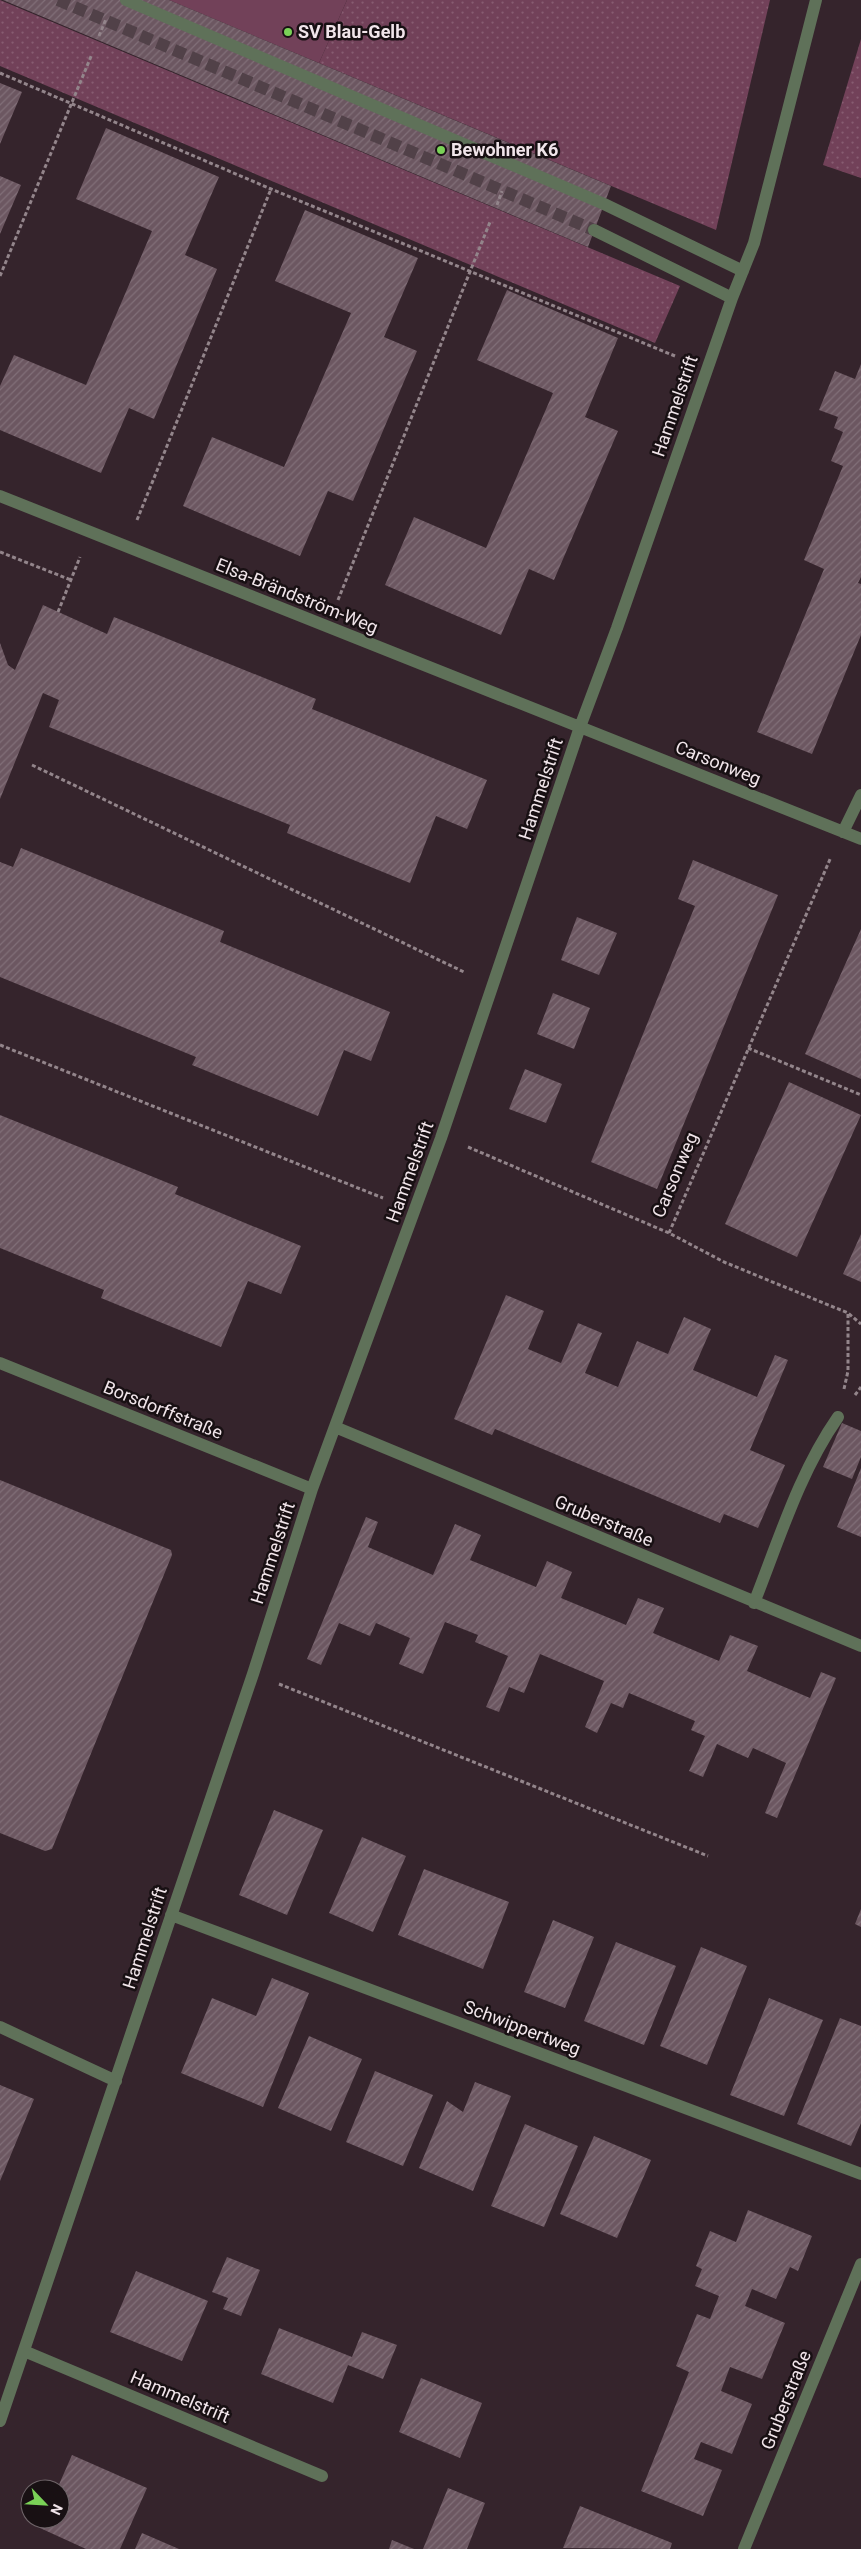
<svg xmlns="http://www.w3.org/2000/svg" width="861" height="2549" font-family="Roboto,sans-serif">
	<defs>
		<pattern id="grass-dots" width="8" height="8" patternUnits="userSpaceOnUse" patternTransform="scale(1.25)"><rect width="8" height="8" fill="#724159"/><path d="M2 2h.1M6 6h.1" fill="none" stroke="#875c71" stroke-width="1.8" stroke-linecap="round"/></pattern>
		<pattern id="building-hatch" width="6" height="6" patternUnits="userSpaceOnUse" patternTransform="scale(1.25)"><rect width="6" height="6" fill="#6c5761"/><path d="M-1 1l2-2M0 6l6-6M5 7l2-2" fill="none" stroke="#816f78"/></pattern>
	</defs>
	<rect width="100%" height="100%" fill="#35242c"/>
	<path fill="url(#grass-dots)" d="M0 0 680 286 655 343 0 66Z
		M347 0H770L716 230 319 63Z
		M861 39V178L823 165Z"/>
	<path fill="#724159" d="M169 0H347L319 63Z"/>
	<path fill="url(#building-hatch)" d="M3 0H169L611 186 588 247Z
		M0 83 22 92 0 144Z
		M106 128 219 177 185 255 217 269 154 419 129 408 101 473 0 430V386L14 355 86 385 152 231 76 199Z
		M0 176 21 185 0 234Z
		M305 210 418 258 384 337 417 351 353 501 328 491 300 556 183 506 212 437 284 467 351 313 275 281Z
		M507 290 618 338 585 417 618 431 554 580 529 569 501 635 385 585 414 517 486 548 553 393 477 360Z
		M861 364V577L858 583 861 584V635L812 754 757 732 824 569 804 560 843 466 831 461 843 432 834 428 838 417 819 410 835 371 855 379Z
		M43 605 107 634 114 617 316 699 312 709 487 780 467 829 436 816 410 883 287 833 290 825 49 727 59 700 43 693 0 799V643L8 665 15 670Z
		M21 848 224 931 220 942 390 1012 371 1061 344 1050 318 1116 192 1065 196 1057 0 977V862L13 867Z
		M693 860 778 895 657 1189 591 1162 695 906 678 899Z
		M577 917 617 933 599 975 561 960Z
		M861 929V1079L805 1054Z
		M553 993 590 1008 574 1049 537 1034Z
		M525 1069 562 1084 546 1123 509 1109Z
		M789 1082 861 1115 797 1257 725 1224Z
		M0 1115 178 1187 175 1194 301 1246 281 1294 248 1281 221 1347 101 1298 104 1290 0 1248Z
		M861 1234V1282L843 1274Z
		M506 1295 544 1311 528 1349 561 1363 578 1323 602 1333 585 1373 618 1387 637 1341 668 1354 684 1317 711 1329 693 1370 757 1397 775 1355 788 1360 750 1450 785 1465 758 1528 724 1514 720 1523 495 1429 492 1435 454 1419Z
		M842 1423 861 1431V1457L852 1479 823 1467Z
		M861 1468V1537L837 1527Z
		M0 1480 171 1550 172 1555 52 1849 45 1851 0 1833Z
		M366 1517 378 1522 368 1547 433 1575 455 1524 481 1535 470 1560 536 1587 547 1561 572 1572 561 1598 626 1625 638 1598 664 1608 653 1633 719 1661 730 1635 758 1646 747 1671 810 1698 821 1672 836 1678 777 1818 765 1813 786 1763 753 1748 748 1758 717 1744 703 1777 689 1771 705 1736 691 1730 695 1721 629 1693 623 1708 611 1703 597 1733 585 1727 604 1681 540 1654 524 1693 509 1687 499 1712 486 1707 508 1656 475 1642 478 1635 445 1622 423 1674 399 1664 410 1638 376 1623 370 1636 339 1623 321 1665 307 1659Z
		M274 1810 323 1830 287 1915 239 1895Z
		M362 1837 406 1856 373 1932 329 1913Z
		M424 1869 509 1902 483 1969 398 1935Z
		M861 1909V1927L855 1924Z
		M553 1920 594 1937 565 2008 524 1992Z
		M616 1942 676 1966 644 2045 584 2021Z
		M701 1947 747 1966 707 2065 660 2046Z
		M272 1978 309 1993 263 2107 181 2073 212 1998 256 2016Z
		M769 1998 823 2020 784 2116 730 2095Z
		M840 2018 861 2026V2123L851 2146 797 2124Z
		M309 2036 362 2059 331 2131 278 2108Z
		M375 2071 433 2095 403 2166 346 2142Z
		M475 2082 511 2096 473 2191 419 2168 447 2101 463 2112Z
		M0 2085 34 2099 0 2181Z
		M525 2124 578 2146 544 2227 491 2206Z
		M594 2136 651 2160 617 2238 560 2214Z
		M748 2210 812 2236 798 2271 790 2267 776 2299 752 2289 745 2306 785 2323 762 2379 730 2367 721 2391 752 2404 732 2454 701 2442 694 2459 722 2470 703 2516 641 2491 689 2372 676 2366 697 2314 710 2319 719 2296 695 2286 702 2269 696 2266 710 2231 736 2242Z
		M227 2257 260 2270 241 2316 223 2309 228 2298 212 2292Z
		M136 2271 208 2301 182 2361 110 2332Z
		M279 2328 352 2357 362 2332 397 2345 383 2379 348 2365 333 2403 261 2374Z
		M421 2378 482 2403 460 2458 399 2432Z
		M72 2455 147 2488 120 2549H86L40 2528 44 2519H60V2489H57Z
		M448 2488 485 2503 467 2549H423Z
		M580 2506 672 2543 670 2549 563 2548Z
		M142 2533 179 2549H135Z
		M392 2540 414 2549H389Z"/>
	<g fill="none" stroke-linecap="round" stroke-linejoin="round">
		<path stroke="#514148" stroke-width="12" stroke-dasharray="12 6" stroke-linecap="butt" d="M58 0 594 230"/>
		<path stroke="#93858b" stroke-width="3" stroke-dasharray="4 2.5" stroke-linecap="butt" d="M99 36 106 19
			M0 73 271 189 675 356
			M497 205 502 191
			M0 276 92 54
			M137 520 271 189
			M0 552 71 580
			M338 600 490 222
			M58 612 80 557
			M32 765 464 972
			M0 1045 383 1198
			M748 1048 861 1095
			M468 1147 669 1233 724 1262 848 1313 861 1324
			M669 1233 831 857
			M844 1389 848 1371V1313
			M855 1395 861 1387
			M279 1684 708 1856"/>
		<path stroke="#5f7159" stroke-width="12" d="M126 0 604 204 743 271
			M594 230 732 298
			M0 496 861 839
			M843 832 861 795
			M0 1363 312 1489
			M335 1427 861 1646
			M754 1603C779 1540 799 1473 838 1417
			M171 1915 861 2174
			M0 2027 116 2081
			M24 2351 322 2476
			M0 2421 253 1674 312 1489 441 1138 580 727 617 628 732 298 754 243 816 0
			M744 2549 861 2264"/>
	</g>
	<g fill="#7ad157" stroke="#181013" stroke-width="2">
		<circle cx="288" cy="32" r="5"/>
		<circle cx="441" cy="150" r="5"/>
	</g>
	<g text-anchor="middle" stroke-width="5" stroke-linejoin="round" paint-order="stroke">
		<g font-size="18" font-weight="bold" fill="#f1e5ea" stroke="#181013" text-anchor="start">
			<text x="298" y="38">SV Blau-Gelb</text>
			<text x="451" y="156">Bewohner K6</text>
		</g>
		<g font-size="18" fill="#f1e5ea" stroke="#181013">
			<text transform="translate(675 406) rotate(-71)" y="6">Hammelstrift</text>
			<text transform="translate(297 596) rotate(22)" y="6">Elsa-Brändström-Weg</text>
			<text transform="translate(718 763) rotate(22)" y="6">Carsonweg</text>
			<text transform="translate(541 789) rotate(-72)" y="6">Hammelstrift</text>
			<text transform="translate(410 1172) rotate(-70)" y="6">Hammelstrift</text>
			<text transform="translate(675 1175) rotate(-67)" y="6">Carsonweg</text>
			<text transform="translate(163 1410) rotate(22)" y="6">Borsdorffstraße</text>
			<text transform="translate(604 1521) rotate(23)" y="6">Gruberstraße</text>
			<text transform="translate(273 1553) rotate(-72)" y="6">Hammelstrift</text>
			<text transform="translate(145 1938) rotate(-72)" y="6">Hammelstrift</text>
			<text transform="translate(522 2028) rotate(21)" y="6">Schwippertweg</text>
			<text transform="translate(180 2397) rotate(23)" y="6">Hammelstrift</text>
			<text transform="translate(786 2400) rotate(-68)" y="6">Gruberstraße</text>
		</g>
	</g>
	<g transform="translate(45 2504) rotate(115)"><circle r="24" fill="#181013" stroke="#6f6569"/>
	<path d="M0-4L9 19L0 12L-9 19Z" fill="#7ad157"/>
	<text y="-8" font-size="14" font-weight="bold" text-anchor="middle" fill="#f1e5ea">N</text>
	</g>
</svg>
